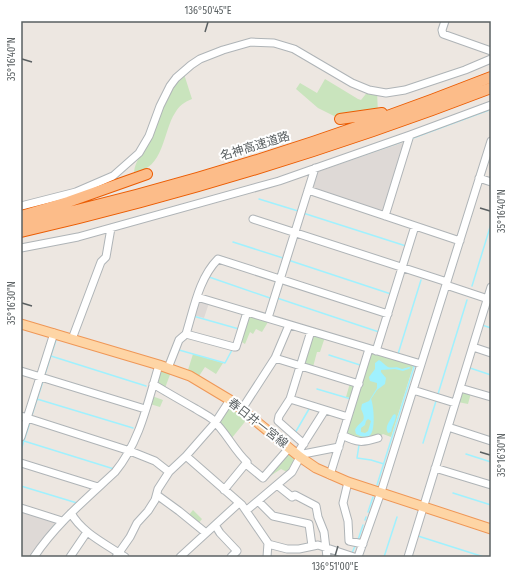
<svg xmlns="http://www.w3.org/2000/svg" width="512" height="578" font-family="'Fira Sans Condensed','Noto Sans JP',sans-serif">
	<rect width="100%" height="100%" fill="#ede7e1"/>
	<path fill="#ded9d6" d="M405 142 383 210 380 211 313 189 317 172Z
		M201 300 209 303 204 318 193 315 197 303Z
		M21 511 56 522 38 544 30 557H21Z"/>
	<path fill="#c9e4bd" d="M184 74 192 99C184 102 179 106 175 113 163 131 164 170 134 172 135 160 144 152 149 142 161 117 165 95 184 74Z
		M325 79 358 99 361 100 369 90 377 91 378 114 340 119 318 108 296 89 300 83 317 93Z
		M248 316 268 322 262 332 256 329 253 334 250 332 245 344 240 341Z
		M313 335 325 337 320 352H317L313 367 306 365 304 363Z
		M372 351 412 365 413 367 391 437 383 434C368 443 359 440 344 434L370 353Z
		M193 354 223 363 216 374 205 367 199 376 188 370Z
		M161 369 171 372 165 388 158 384 157 382Z
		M350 383 354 385 351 398 346 397Z
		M461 392 471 393 468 404 458 402Z
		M152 396 163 400 160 407 150 404Z
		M230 404 248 418 231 439 216 423Z
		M288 453 292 457 294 460 287 472 281 469 267 478Z
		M193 510 202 519 198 524 188 516Z"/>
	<path fill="#a0f1fe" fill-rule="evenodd" d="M379 360C383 362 384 365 388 367 393 369 395 365 402 369L409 367 411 368 403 371 395 369 381 370V372L386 378 385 384 377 390 371 399C374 406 376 433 369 436 364 438 360 436 356 434L355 430C360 420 368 423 361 409L362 404 369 401 377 388V383L370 381 369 377 375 369V363ZM368 419 371 421 368 431 365 433 361 432V428L365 425 366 421Z
		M395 414 396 416C395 422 392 426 391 432L388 433C384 427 390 421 393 415Z"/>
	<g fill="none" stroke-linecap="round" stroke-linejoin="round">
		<path stroke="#a0f1fe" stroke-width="1.5" d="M413 138 489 110
			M337 164 401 142
			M259 199 298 211
			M303 213 406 246
			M233 242 283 258
			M288 260 391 294
			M209 277 270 298
			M472 286 491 224
			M277 298 379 332
			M193 316 239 329
			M482 325 491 328
			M179 350 225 363 232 350
			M398 354 421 280
			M329 355 360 365
			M51 356 146 386
			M158 360 168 363
			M470 368 491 375
			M45 374 56 340
			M317 389 351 399
			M438 394 467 300
			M37 399 133 428
			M32 415 43 381
			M295 433 309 409
			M24 441 114 469
			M423 443 436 401
			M359 445 357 458 371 460 384 464
			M21 450 30 422
			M466 454 491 462
			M377 485 414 367 411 364
			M21 486 77 503
			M453 493 491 505
			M368 512 373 497
			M365 520 366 517
			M418 536 484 557
			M358 540 363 525
			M35 550 54 526
			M352 553 355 546
			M384 557 397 517"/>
		<defs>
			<path id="minor" d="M445 21 442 30 443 34 491 51
				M479 178 491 182
				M308 190 460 241
				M21 206 76 192 113 176 139 153 149 136 160 106 170 86 176 78 191 65 200 59 223 50 251 42 274 43 294 49 352 83 369 90 386 93 405 90 465 70 491 59
				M385 216 410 135
				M253 219 447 282
				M21 248 78 237 279 181 410 135 491 105
				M446 285 491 300
				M197 297 421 364
				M268 318 315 168
				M186 334C194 308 199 278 218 259L388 314
				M72 339 101 262 106 257 111 228
				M473 347 491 353
				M376 351 415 226
				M275 358 289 325
				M168 368 179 340 186 334 234 347H236L247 312
				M21 371 145 409
				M153 384C168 393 182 401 196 409 202 413 207 415 212 419 226 432 234 450 247 462L224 490
				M460 388 491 397
				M413 390 455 403
				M290 399 348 417
				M242 409 275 358 359 384
				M21 416 130 451 155 461 169 472
				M448 427 491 441
				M342 435C358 443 362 443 378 438
				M21 437 54 333
				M304 444 278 421 279 416 290 399 311 331
				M297 454 325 410
				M298 455 339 447
				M186 456 242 505 268 543 267 557
				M21 463 98 487
				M246 464 263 478 289 448
				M435 468 491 485
				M330 475 369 349
				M348 482 343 503 348 521 349 541 363 544
				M277 485 292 497 295 495 316 506 318 517 324 532 327 557
				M157 495 179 511 206 533
				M258 501 273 516 309 524 312 546
				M21 508 62 521
				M247 510 292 472 300 457
				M71 513C82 533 106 544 125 557
				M215 525 220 533 237 551 231 557
				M268 544 287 549H299L318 545 354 557
				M34 557C56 524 86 499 115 472 140 442 148 401 159 365
				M70 557 87 532
				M116 557 130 537 137 523 148 511 155 500 158 489 169 472 186 456 200 440 215 423 230 400
				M180 557 239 503
				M358 557 381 492 491 141
				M408 557 491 287"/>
			<path id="major" d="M21 324 159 365 190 376 230 400 300 457 316 468 348 482 491 529"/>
			<path id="highway" d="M340 119 382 113
				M21 216 68 202 147 174
				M21 223C181 188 339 137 491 77
				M21 232C181 195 338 147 491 88"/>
		</defs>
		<use href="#minor" stroke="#afb4b7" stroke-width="9"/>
		<use href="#major" stroke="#ef9757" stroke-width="11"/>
		<use href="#highway" stroke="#eb5c03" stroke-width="12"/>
		<use href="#minor" stroke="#fff" stroke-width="7"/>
		<use href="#major" stroke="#fed5a5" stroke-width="9"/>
		<use href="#highway" stroke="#fcbc89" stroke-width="10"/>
	</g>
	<path fill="none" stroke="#5a6062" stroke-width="1.5" d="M205 32 208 22M22 59 32 62M480 208 490 211M22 303 32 306M480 452 490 455M335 556 338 546"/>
	<g text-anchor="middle" stroke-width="4" stroke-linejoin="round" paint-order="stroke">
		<g font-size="12" fill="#5a6062" stroke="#fff">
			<text transform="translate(255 146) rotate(-17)" y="4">名神高速道路</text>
			<text transform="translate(258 423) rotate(38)" y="4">春日井一宮線</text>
		</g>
	</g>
	<rect width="512" height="578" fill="none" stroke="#ffffff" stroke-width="44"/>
	<rect x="22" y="22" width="468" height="534" fill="none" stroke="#5a6062" stroke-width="1.5"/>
	<g font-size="10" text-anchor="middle" fill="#5a6062">
		<text x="208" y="14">136°50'45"E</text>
		<text transform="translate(11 59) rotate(-90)" y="4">35°16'40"N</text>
		<text transform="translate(501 211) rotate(-90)" y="4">35°16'40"N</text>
		<text transform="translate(11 303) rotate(-90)" y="4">35°16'30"N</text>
		<text transform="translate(501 455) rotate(-90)" y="4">35°16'30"N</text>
		<text x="335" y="570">136°51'00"E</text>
	</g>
</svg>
